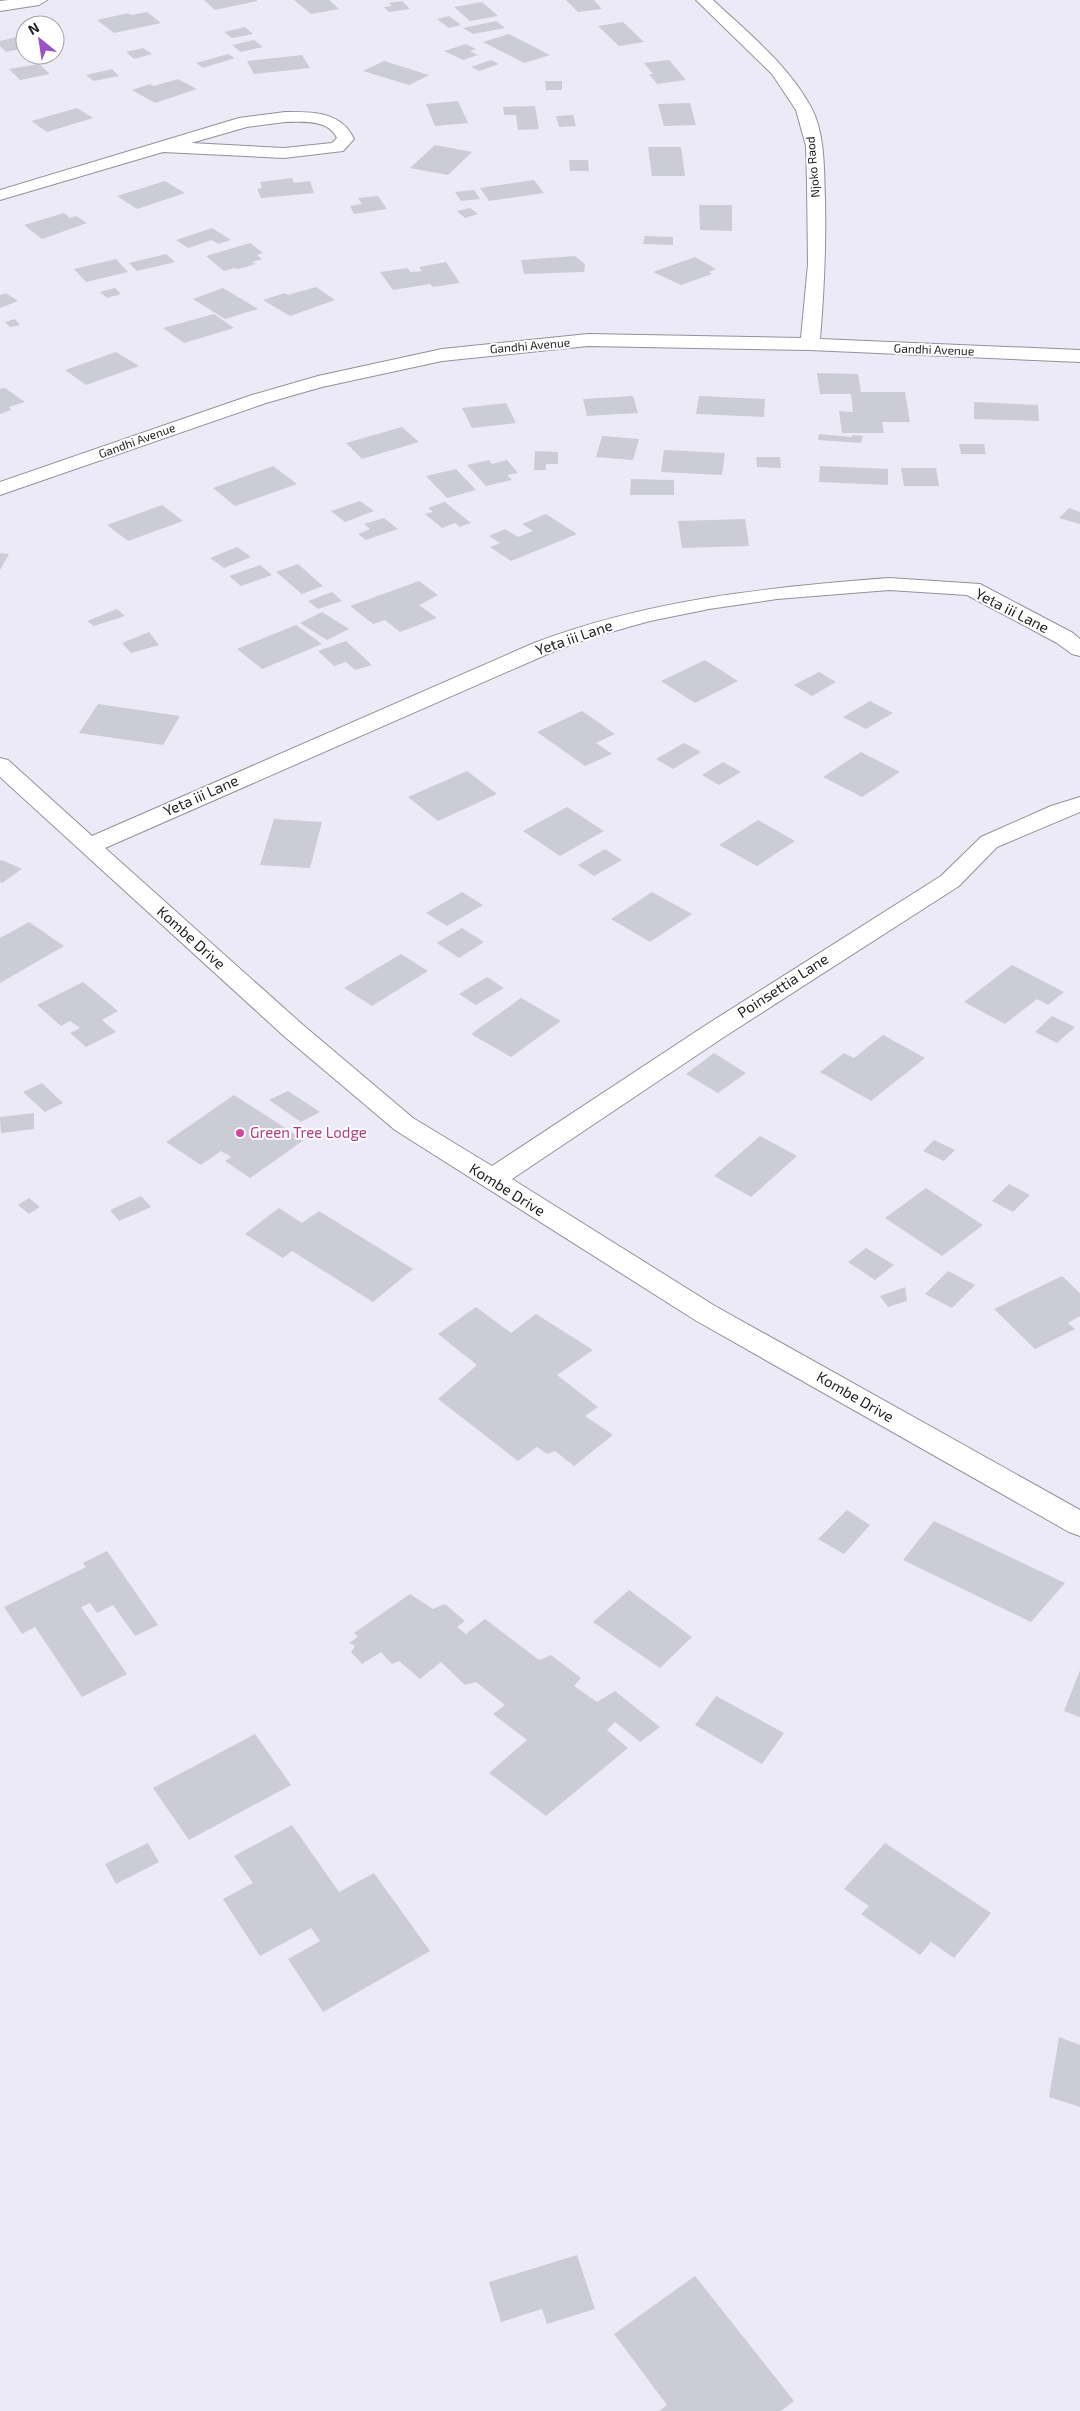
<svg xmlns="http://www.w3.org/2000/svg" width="1080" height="2411" font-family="'Exo 2',sans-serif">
	<rect width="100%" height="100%" fill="#ebeaf6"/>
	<path fill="#ccccd7" d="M204 0H257V1L215 10Z
		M294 0H329L339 9 311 14Z
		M566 0H594L602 9 578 12Z
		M402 1 410 9 389 12 384 7 392 6 389 3Z
		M482 2 498 16 470 21 454 7Z
		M147 12 161 23 114 33 97 20 128 13 131 15Z
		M449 16 461 25 449 28 437 19Z
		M496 21 505 28 473 34 463 28Z
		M623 22 644 42 619 46 598 26Z
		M245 27 253 34 232 38 224 32Z
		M509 34 550 55 524 63 483 42Z
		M25 35V48L6 52 0 46V41Z
		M254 40 263 47 241 52 232 45Z
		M466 44 476 49 470 51 478 55 463 60 444 51Z
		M143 48 152 54 134 59 126 52Z
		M228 54 235 58 203 68 196 63Z
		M302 55 310 68 254 74 247 61Z
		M491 60 499 64 479 71 471 67Z
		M669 60 686 80 657 84 649 74H653L644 63Z
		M384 61 429 75 409 85 363 71Z
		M39 64 50 74 20 80 9 69Z
		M112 69 119 76 94 81 86 75Z
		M178 79 197 89 155 103 132 90 150 84 154 86Z
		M545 81H562V90H546Z
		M458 101 468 123 435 126 426 104Z
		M690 103 696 125 664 126 658 104Z
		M535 106 539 129 518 130 516 115H504L503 107Z
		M77 108 93 118 47 132 31 121Z
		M573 115 576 126 559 127 556 116Z
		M435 145 472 152 448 175 410 168Z
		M648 147H681L685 176H652Z
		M569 160H588L589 171H570Z
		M292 178 294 183 310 181 314 193 261 198 257 189 262 188 260 182Z
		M534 180 544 193 489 201 480 188Z
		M165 181 185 193 137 209 117 196Z
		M474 190 480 199 461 201 455 192Z
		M378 196 387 209 354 214 350 206 362 204 358 198Z
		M699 205H732V231L700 230Z
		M470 208 478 214 465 218 457 211Z
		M64 213 70 218 76 216 87 223 42 239 24 225Z
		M212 228 231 240 218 244 212 240 188 248 176 240Z
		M645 236 673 237V245L643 244Z
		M250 243 263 253 257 255 262 259 252 262 256 264 238 269 235 268 224 271 206 256Z
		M166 254 175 262 137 271 129 263Z
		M575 256 585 264 584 272 524 274 521 260Z
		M695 257 716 269 709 272 712 274 681 285 653 272Z
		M116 259 128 272 86 282 74 269Z
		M446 262 460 283 433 287 430 284 393 290 380 272 407 268 411 272 422 271 419 267Z
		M316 287 335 300 290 316 263 300 285 293 288 295Z
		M115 288 121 294 107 298 100 292Z
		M223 288 258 309 225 319 193 299Z
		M6 293 18 301 0 308V295Z
		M214 314 234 328 184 343 163 328Z
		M15 319 20 325 10 327 5 322Z
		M116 352 139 366 86 385 65 370Z
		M817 373 858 374 861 392H905L910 422H882L884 433H842L839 411 853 412 851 394H820Z
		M5 388 25 402 9 407 11 410 0 414V389Z
		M633 396 638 413 587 416 583 399Z
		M699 396 765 399 764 417 696 414Z
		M974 402 1038 405 1039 421 974 419Z
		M506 403 516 423 472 428 462 408Z
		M402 427 419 442 362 459 346 443Z
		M819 434 852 437V435L863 436 861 443 818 440Z
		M602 436 639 439 633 460 596 457Z
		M959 444H984L986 454H961Z
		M664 450 725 453 722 475 661 472Z
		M535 451 558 452V464H546V470H534Z
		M756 457H780L781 468 757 467Z
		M489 460 492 464 507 460 518 473 507 475 512 480 486 486 467 465Z
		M273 466 297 484 235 506 213 488Z
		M820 466 888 469V485L819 482Z
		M901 468H936L939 486H904Z
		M456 469 476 490 447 498 426 476Z
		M631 479 674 480V495H630Z
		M360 501 374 511 345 522 331 511Z
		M445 502 471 523 460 527 455 523 442 528 425 514 433 512 428 508Z
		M162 505 183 521 128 541 107 525Z
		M1069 508 1080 512V524L1059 518Z
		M546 514 577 534 511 561 490 547 500 543 489 536 505 529 518 537 533 531 522 524Z
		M384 518 398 529 366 540 358 534 370 529 364 524Z
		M745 519 749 546 682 548 678 521Z
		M237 547 251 557 224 568 210 558Z
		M0 553 9 554 0 570Z
		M298 564 323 586 302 594 276 572Z
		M260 565 272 575 241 586 229 576Z
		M419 581 438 595 419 605 437 618 400 632 385 620 373 624 350 606Z
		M332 592 342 601 318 609 308 601Z
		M117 609 125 616 94 626 87 621Z
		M322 612 349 629 327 640 300 623Z
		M296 625 322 644 262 669 237 649Z
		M149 632 159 645 131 653 122 643Z
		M346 641 372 665 355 670 346 662 334 666 318 651Z
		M705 660 738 681 695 703 661 681Z
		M819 672 836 682 812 696 794 685Z
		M870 701 893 713 866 729 843 717Z
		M98 704 180 716 163 745 79 733Z
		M582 711 615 734 596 743 612 754 585 766 537 732Z
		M684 743 701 752 673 769 656 759Z
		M861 752 900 772 862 797 823 777Z
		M723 762 741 772 719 785 702 775Z
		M467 771 497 794 438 821 408 797Z
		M567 807 604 831 560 856 523 831Z
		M274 819 322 822 310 868 260 865Z
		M758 820 795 841 757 866 719 845Z
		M605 849 622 860 594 876 578 865Z
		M2 860 22 869 2 883 0 882V861Z
		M462 892 483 905 447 926 426 913Z
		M652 892 692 914 650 942 611 919Z
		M29 922 64 946 0 983V938Z
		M462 928 484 942 459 958 437 943Z
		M401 954 428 971 372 1006 344 988Z
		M1012 965 1064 992 1048 1005 1037 999 1005 1024 964 1002Z
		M487 977 504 988 476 1005 459 994Z
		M83 982 118 1011 102 1020 116 1032 86 1047 70 1033 80 1028 70 1021 61 1026 37 1005Z
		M521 998 561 1021 511 1057 471 1034Z
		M1052 1016 1075 1027 1057 1043 1035 1032Z
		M883 1035 925 1058 871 1101 820 1072 844 1053 854 1058Z
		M714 1053 746 1073 718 1093 686 1074Z
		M42 1083 63 1103 45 1112 23 1092Z
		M288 1091 320 1112 301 1122 269 1100Z
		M234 1095 304 1140 250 1178 225 1161 231 1157 221 1151 201 1165 166 1142Z
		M34 1113V1129L1 1133 0 1117Z
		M760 1136 797 1156 751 1197 714 1176Z
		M934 1140 955 1150 944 1161 923 1151Z
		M1009 1184 1030 1195 1013 1212 992 1201Z
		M926 1188 983 1225 942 1256 885 1218Z
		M141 1196 151 1207 119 1221 110 1210Z
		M29 1198 40 1207 29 1214 18 1205Z
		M279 1208 302 1223 319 1211 413 1269 373 1302 292 1251 283 1258 245 1234Z
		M866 1248 894 1265 875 1280 848 1262Z
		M948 1271 975 1285 952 1308 925 1294Z
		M1062 1276 1080 1293V1316L1068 1323 1075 1329 1035 1349 994 1309Z
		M905 1287 907 1301 888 1307 880 1296Z
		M476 1307 511 1333 536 1314 593 1350 557 1375 598 1407 585 1416 613 1435 574 1466 555 1451 547 1454 537 1447 518 1461 438 1399 477 1365 438 1334Z
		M847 1510 870 1525 844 1554 818 1539Z
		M934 1521 1065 1583 1031 1622 903 1560Z
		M107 1551 158 1625 135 1636 113 1605 97 1613 90 1603 81 1607 127 1674 82 1697 35 1627 22 1634 4 1607 86 1567 83 1563Z
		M629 1590 692 1637 660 1668 593 1622Z
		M410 1594 433 1609 445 1604 465 1621 457 1627 466 1634 485 1619 539 1660 551 1655 581 1678 574 1686 597 1702 615 1691 660 1727 640 1742 615 1722 607 1730 628 1748 546 1816 489 1773 527 1740 493 1714 505 1705 476 1682 465 1685 441 1662 420 1679 399 1661 392 1664 381 1652 362 1664 351 1652 355 1646 349 1643 358 1637 354 1633Z
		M1080 1670V1717L1064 1711Z
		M716 1696 784 1733 762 1764 695 1725Z
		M255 1734 291 1785 189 1840 153 1788Z
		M292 1825 339 1892 374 1873 430 1951 323 2012 288 1959 320 1941 311 1928 260 1956 223 1899 253 1883 234 1856Z
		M148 1843 159 1862 116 1884 105 1864Z
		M885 1843 991 1913 954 1958 931 1942 920 1955 861 1914 869 1906 844 1889Z
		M1059 2037 1080 2045V2107L1049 2097Z
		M577 2255 595 2309 547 2324 542 2309 501 2322 489 2282Z
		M695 2276 794 2401 781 2411H659L667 2405 614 2334Z"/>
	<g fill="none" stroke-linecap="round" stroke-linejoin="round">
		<defs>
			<path id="minor" d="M9 0H47L39 5 0 11V1Z
				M696 0H713C748 33 789 65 812 109 825 135 824 170 825 199 826 246 824 292 820 339L1080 350V362L810 350 588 346 442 361 322 387 266 403 0 495V482L252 395 318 376 442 349 588 334 801 338 808 264 807 182 806 146 796 110 772 74Z
				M285 112C313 112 341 111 354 139L343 151 284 158 163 152 0 200V190L239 118ZM285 122C303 122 328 119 337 138L332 143 284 148 191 143 247 127Z
				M889 578 980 584 1073 633 1080 639V656L1072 654 1057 643 967 595 889 590 777 599 709 609 650 621 589 638 550 653 105 848 303 1025 413 1118 492 1166 706 1025 941 876 981 837 1051 806 1080 797V812L997 847 959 886 724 1037 512 1179 715 1306 1080 1510V1536L1069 1532 695 1320 395 1130 285 1037 0 777V758L8 760 92 836 534 643C648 600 768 587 889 578Z"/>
		</defs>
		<use href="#minor" stroke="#91919b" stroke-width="2"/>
		<use href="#minor" fill="#fff" fill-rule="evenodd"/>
	</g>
	<circle fill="#d1479c" stroke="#fff" stroke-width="2" cx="240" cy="1133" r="5"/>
	<g text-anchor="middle" stroke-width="4" stroke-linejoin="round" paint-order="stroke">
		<g font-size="12" fill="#1f1e22" stroke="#fff">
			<text transform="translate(813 167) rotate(-95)" y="4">Njoko Raod</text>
			<text transform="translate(530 346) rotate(-5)" y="4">Gandhi Avenue</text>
			<text transform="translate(934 350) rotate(2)" y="4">Gandhi Avenue</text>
			<text transform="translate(137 441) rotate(-20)" y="4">Gandhi Avenue</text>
		</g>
		<g font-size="15" fill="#1f1e22" stroke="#fff">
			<text transform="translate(1012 611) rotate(27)" y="5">Yeta iii Lane</text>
			<text transform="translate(574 638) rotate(-19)" y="5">Yeta iii Lane</text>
			<text transform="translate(201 796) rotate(-24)" y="5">Yeta iii Lane</text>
			<text transform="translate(191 938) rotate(42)" y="5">Kombe Drive</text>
			<text transform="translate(783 986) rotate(-33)" y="5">Poinsettia Lane</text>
			<text transform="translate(507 1190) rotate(32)" y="5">Kombe Drive</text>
			<text transform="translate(855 1397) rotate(30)" y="5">Kombe Drive</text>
		</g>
		<g font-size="15" fill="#b23c85" stroke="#fff" text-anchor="start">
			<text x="250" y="1138">Green Tree Lodge</text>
		</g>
	</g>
	<g transform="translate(40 40) rotate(330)"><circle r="24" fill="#ffffff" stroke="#a5a5a7"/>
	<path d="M0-4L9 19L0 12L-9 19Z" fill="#9852c6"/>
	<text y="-8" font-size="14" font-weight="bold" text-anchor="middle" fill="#1f1e22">N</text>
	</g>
</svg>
